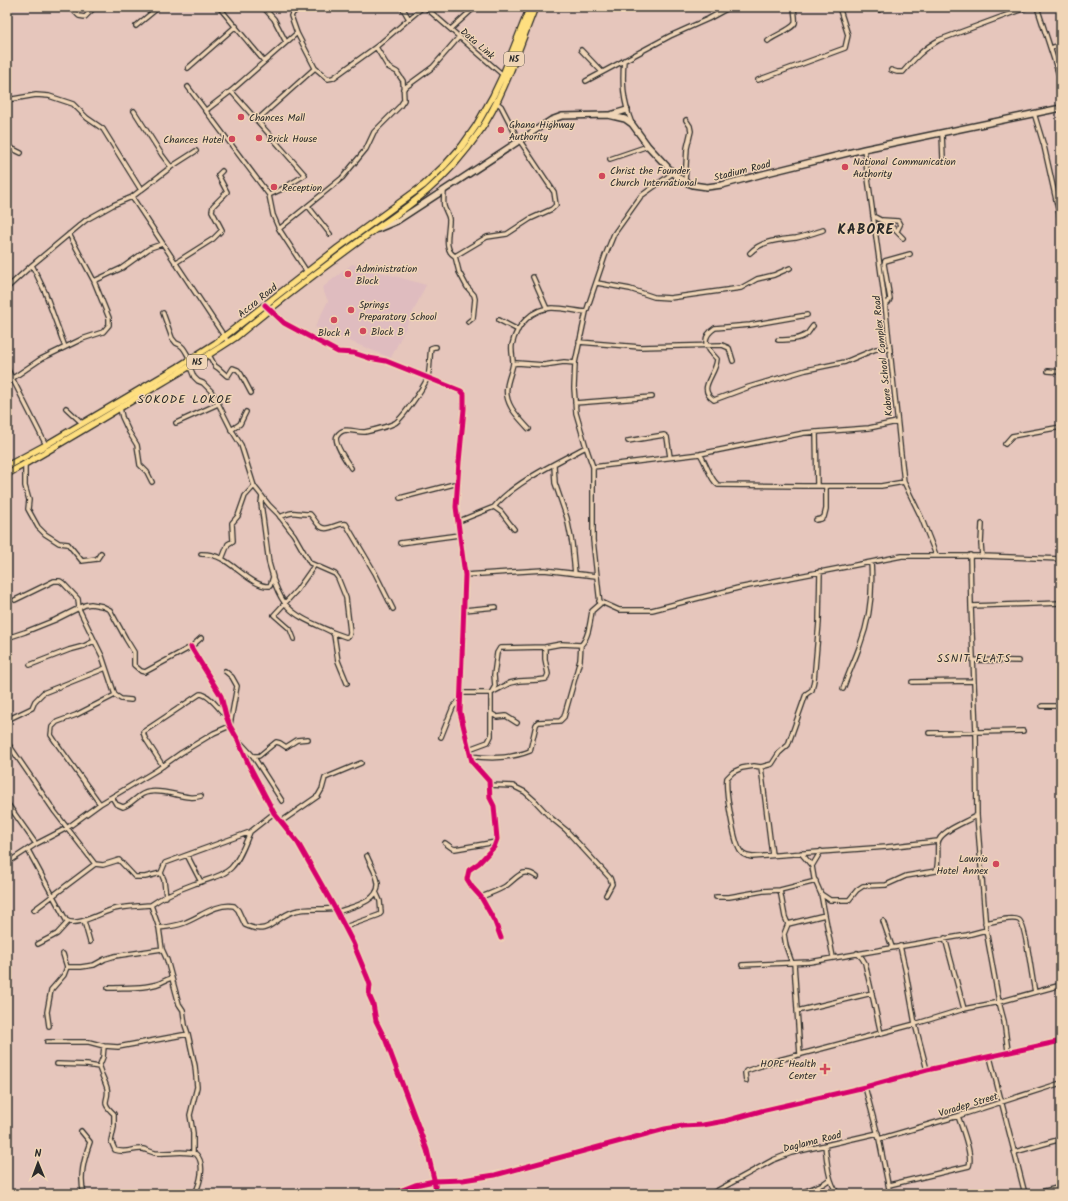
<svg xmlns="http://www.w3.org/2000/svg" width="1068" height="1201" font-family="Kalam,sans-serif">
	<rect width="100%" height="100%" fill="#e6c6bc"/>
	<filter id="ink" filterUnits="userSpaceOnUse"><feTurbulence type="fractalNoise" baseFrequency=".025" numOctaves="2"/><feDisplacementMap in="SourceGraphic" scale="8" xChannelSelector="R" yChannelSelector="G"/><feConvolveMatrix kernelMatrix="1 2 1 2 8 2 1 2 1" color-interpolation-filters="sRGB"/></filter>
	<g filter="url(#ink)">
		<path fill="#dfbcbf" d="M352 264 426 285 391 358 315 327 328 301 322 288Z"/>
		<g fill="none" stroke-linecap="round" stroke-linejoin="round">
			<defs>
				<path id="street" d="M70 7 79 16 85 17 95 7
					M219 7 264 61
					M263 7 274 19 286 42
					M300 7 293 13 291 16 297 33 315 68 328 79 333 78 376 47 423 7
					M402 7 409 19
					M425 7 503 75
					M1037 7 1061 81
					M879 10 880 7
					M136 26 159 7
					M451 29 475 7
					M768 41C773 36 793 29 795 23 796 19 794 12 794 7
					M1051 48 1061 44
					M581 50 602 72
					M624 60C622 84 623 101 632 124
					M188 68 236 26
					M891 70 897 72H903C914 59 924 48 939 40L1028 7
					M758 80 845 48 848 35 839 7
					M586 81 670 36 708 19 730 7
					M188 87 269 195 273 215 279 229 307 272
					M403 89 433 67 459 37
					M231 91 305 175 282 189 269 195
					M7 98 13 99 36 95 49 96 73 104 87 118 103 129 141 190
					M134 111 162 155 171 167
					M205 111 231 91 297 33
					M1034 113 1044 146 1061 222
					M257 120 315 68
					M942 133 943 159
					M7 146 21 153
					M864 149 885 303 903 473 904 482 921 517 936 555
					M610 159 648 146
					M685 182 687 148 691 131 690 126 686 120
					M444 190C444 195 443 202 444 206 445 211 450 216 449 221 449 232 443 250 455 256L459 272 467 287 474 295 475 299 473 318 468 322
					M132 197 228 342
					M308 206 330 234
					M873 216 890 225 903 238
					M882 220 898 221 900 225 897 231
					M279 229 342 178 366 149 374 132 400 106 404 100 403 81 397 72 388 67 376 47
					M750 253C762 240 780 240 796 238 806 236 814 233 823 230
					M455 256 487 237 507 234 530 219 552 209 556 205 554 192 516 135 501 106 496 102
					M175 263 213 239 222 230 212 211 213 206 227 192 218 175 222 171
					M32 265 45 292 65 347
					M533 277 547 309
					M94 281 122 268 150 248 162 244
					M597 283 630 289 654 297 670 298 741 288 757 279 774 275 790 268
					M7 288 32 265 86 220 113 205 132 197 171 167 196 151
					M885 303H888L890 299 884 264 885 261 910 254
					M265 305 284 323 338 352 354 353 369 358 386 361 461 391 464 394V409L459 462 456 507 465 575 460 712 472 762 489 781 490 798 494 806 497 839 494 847 479 863 469 870 467 879 472 887 481 897 495 922 501 938
					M163 313 172 338 176 343C184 345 186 353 190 359
					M807 315 750 325 715 328C700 338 706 348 717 359 716 376 696 388 714 400L749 387 806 370 845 362 876 349H890
					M499 320 518 330
					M778 340C787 340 799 340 807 334 809 332 811 328 813 326
					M579 342 640 347 722 345 729 348 733 361
					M209 355 215 366 218 368 227 376H228L233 368 238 370 241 374 251 393
					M513 364 517 363 544 365 564 362 575 363
					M190 367 194 377 198 381 203 383 211 391 217 401 231 429 241 445 254 486 269 505 278 514 294 535 310 563 335 574 338 578 346 598 350 632 349 636 346 637 332 632
					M7 368 46 445
					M1048 371 1061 372
					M7 382 41 359 82 339 103 332 109 325V318L94 281 69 234
					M575 403 652 397
					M66 408 82 423
					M120 408 122 417 129 432 137 445 140 465 147 472 152 482
					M176 423 218 404
					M529 429C518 417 504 404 507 387 508 379 512 371 513 363 513 357 511 351 512 345 516 326 532 308 552 308 564 308 575 311 586 312
					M231 430 240 424 246 412
					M816 432 817 486
					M628 441 664 435 667 437 670 457
					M1005 444 1012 436 1061 427
					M700 454C706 462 710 480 718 485L804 486H881L904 482
					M25 464V486L29 500 28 509 38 527 45 534 59 543 68 544 82 561 97 559 101 553
					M554 465 555 483 567 518 572 543 575 574
					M593 467 700 454 804 433 869 428 897 422
					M351 468C347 462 333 442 337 436 344 425 355 433 365 432 374 430 387 427 395 423 403 418 423 388 427 379 431 370 429 358 431 348L434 347H436
					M400 498 458 483
					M494 507 501 512 514 529
					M280 517C297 509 295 515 310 514 314 518 317 525 321 527 328 532 338 522 346 524L375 573 393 609
					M816 520 821 519 824 517 826 509V486
					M459 521 494 507C513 483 558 462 586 447
					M400 543 459 535
					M201 554C208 554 217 556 222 559 236 566 255 588 270 586L273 577 269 563 261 503 262 496
					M970 555 971 606
					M982 556 981 544 982 524
					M222 559 228 544 233 541 232 523 238 516 245 496 254 486
					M820 571 819 622 814 680 812 690 806 694 788 745 779 753 772 764 761 767 754 766 742 768 733 772 727 778C725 789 734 844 741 852 744 856 748 856 752 857L887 847 938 841
					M465 575 544 570 596 576
					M273 579C277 589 280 599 288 607 299 619 318 625 332 632L334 635 338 661 347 683
					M15 600 54 581H60L63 583 78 599 79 609 102 656 115 695 121 699 131 700
					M599 601 619 610H652L738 588 902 556H982L1061 559
					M464 610 496 607
					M7 637H10L25 632 55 620 85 605 91 604 102 606 110 610 126 639 134 652V665L141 671 145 672 191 647 201 638
					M294 639 290 629 274 615 297 590 314 566
					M191 647 221 696 226 716 230 726 238 740 248 763 274 813 298 843 337 912 353 943 368 979 370 985 369 995 373 1004 376 1021 386 1041 427 1150 434 1179V1181L415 1185 392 1194
					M973 660 1019 661
					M30 665 69 650 84 646 94 641
					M225 671 232 677 237 686 230 725
					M912 682 974 681
					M843 689C848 674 855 660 860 645 870 619 873 590 871 562
					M460 693H491L510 683 519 681 538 680 546 679 548 674 545 659V647L561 644 581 645C589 637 590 622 592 611L600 604 593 540V467L586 447 576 413 574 388 575 363 586 312 605 256 614 234 641 196 673 173
					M1042 706H1061
					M492 714 497 717 506 716 517 723
					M7 720 32 708 35 701 43 693 106 668
					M929 733 1023 731
					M441 737 453 707 460 700
					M7 742 55 812 95 864 103 865 119 860 135 877H145L161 873
					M240 742 253 756 282 801
					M469 749 488 742 491 736V693L495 686 494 675 497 653 500 648 545 647
					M253 756H259L276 742 280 743 286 747 297 740 308 739
					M470 756C491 759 510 759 530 751L536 725 538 722 560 721 564 717 580 660 581 645
					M163 766 145 738 143 732 200 694C209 694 219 709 225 715
					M761 767 772 855
					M489 785 513 786 525 792 535 801 550 817 566 830 610 878 612 884 606 895
					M112 797 116 804 123 807C133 804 138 793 149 792 168 789 186 801 201 796
					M7 803 36 844
					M100 804 55 741 51 735 52 727 57 722 76 715 115 695
					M7 814 12 810
					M282 821 318 796 322 789 325 778 361 763
					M445 843 452 848 455 849 496 842
					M28 850 66 920C76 928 102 912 114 909 126 906 139 906 151 905 163 896 180 889 194 884 205 880 222 877 231 868 240 859 245 844 250 832
					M821 851 812 866 814 878 821 894 833 957
					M801 853 812 866
					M187 855 201 882
					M7 863 36 844 67 828 100 804 157 770 181 753 214 733 230 726
					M780 890 785 917 788 924
					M821 894 830 900H849L857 890 863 886 886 885 906 876 936 871C939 862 937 852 938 843 939 831 967 822 977 815
					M166 897 164 880 161 873 165 863 250 832 274 813
					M481 897C489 894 497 891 504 887 515 881 522 865 537 877
					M716 897H729L763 891 780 890 816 881
					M151 905 159 928 162 949 167 960 179 1004 183 1010 185 1025 188 1034 195 1066 197 1087 190 1115 193 1133V1153
					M34 910 95 864
					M337 912C351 907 380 902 378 883 377 874 370 864 367 856
					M84 921 90 942
					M883 921 892 947
					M985 923C993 922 1012 916 1019 920 1026 924 1032 980 1035 992
					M345 927 379 915 381 913 380 901 376 892
					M159 928C167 927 176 926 184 923 200 917 216 903 234 906L238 910 245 925C271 937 273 917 295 911 307 908 323 910 335 908
					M945 938 964 1009
					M38 944 57 934 68 922
					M857 953 862 958 865 963 881 1034
					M63 954 67 967
					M792 963 786 946 784 934 788 924 825 915
					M794 963 800 1055
					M742 965 810 962 967 935 986 930
					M108 988C124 987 146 989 160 983 164 981 167 979 172 978
					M797 1011 872 993
					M49 1026 47 1012 51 990 64 975 67 967H81L94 965 105 959 115 956 162 949
					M47 1042H89L104 1046 118 1047 188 1034
					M1008 1051 1004 1021 999 1002 986 930 977 815 976 733 971 606 1061 603
					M990 1057 1025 1194
					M57 1064 87 1065 99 1067 103 1057 104 1046
					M99 1067C101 1074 105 1081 107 1088 110 1102 99 1100 114 1114V1127L111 1141 115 1150C127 1154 133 1148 143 1149 147 1150 151 1152 155 1153 169 1154 183 1150 196 1154 206 1164 200 1183 195 1194
					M927 1070 915 1024 964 1009 999 1002 1061 985
					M746 1081 745 1073 746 1071 775 1061 915 1024 906 973 900 946
					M865 1087 879 1139 890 1194
					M81 1131 90 1142C84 1159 79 1177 84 1194
					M879 1139 958 1116 1061 1083
					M825 1145C827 1162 828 1181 838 1194
					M1015 1152 1061 1139
					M889 1185 969 1166C973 1155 962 1128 958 1116
					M437 1194 434 1181 463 1180 495 1175 665 1129 683 1126 703 1125 725 1121 761 1111 865 1087 927 1070 1061 1041
					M711 1194 773 1160 791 1153 878 1133
					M798 1194 823 1184 830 1179
					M1033 1194 1061 1187"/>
				<path id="secondary" d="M610 115 627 110
					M378 229 397 221 551 120 562 116 608 115 625 119 632 124 648 146 673 173 685 182 693 185 707 187 722 185 763 174 864 149 1061 108"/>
				<path id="primary" d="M7 466 46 445 178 367 216 343 338 248 424 185 445 165 462 146 476 126 493 96 503 75 530 7
					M7 474C43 454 78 433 113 412 154 387 196 364 236 337 275 304 316 273 358 242 381 225 406 209 428 190 448 173 465 153 480 131 504 96 519 47 535 7"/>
			</defs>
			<use href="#street" stroke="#2b2b2b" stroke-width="6"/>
			<use href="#secondary" stroke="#2b2b2b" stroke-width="8"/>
			<use href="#primary" stroke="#2b2b2b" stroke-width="8"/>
			<use href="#street" stroke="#f0d5b7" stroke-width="3.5"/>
			<use href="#secondary" stroke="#f0d5b7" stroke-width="5"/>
			<use href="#primary" stroke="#fedf80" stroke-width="5.5"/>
			<defs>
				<path id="cycleway" d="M265 305 284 323 338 352 354 353 369 358 386 361 461 391 464 394V409L459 462 456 507 465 575 460 712 472 762 489 781 490 798 494 806 497 839 494 847 479 863 469 870 467 879 472 887 481 897 495 922 501 938
					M191 647 221 696 226 716 230 726 238 740 248 763 274 813 298 843 337 912 353 943 368 979 370 985 369 995 373 1004 376 1021 386 1041 427 1150 434 1179V1181L415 1185 392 1194
					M437 1194 434 1181 463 1180 495 1175 665 1129 683 1126 703 1125 725 1121 761 1111 865 1087 927 1070 1061 1041"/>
			</defs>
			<use href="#cycleway" stroke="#f0d5b7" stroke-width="8"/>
			<use href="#cycleway" stroke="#d6006c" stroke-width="5"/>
		</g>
	</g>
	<g fill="#d1495b" stroke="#f0d5b7" stroke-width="1.5">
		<circle cx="241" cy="117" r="4"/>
		<circle cx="501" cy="130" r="4"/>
		<circle cx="259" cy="138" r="4"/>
		<circle cx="232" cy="139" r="4"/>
		<circle cx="845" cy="167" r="4"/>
		<circle cx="602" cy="176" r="4"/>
		<circle cx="274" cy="187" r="4"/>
		<circle cx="348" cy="274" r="4"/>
		<circle cx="351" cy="310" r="4"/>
		<circle cx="334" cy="320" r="4"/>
		<circle cx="363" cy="331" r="4"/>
		<circle cx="996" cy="864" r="4"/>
		<path d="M823 1063h4v4h4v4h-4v4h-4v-4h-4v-4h4z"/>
	</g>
	<g text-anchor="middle" stroke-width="3" stroke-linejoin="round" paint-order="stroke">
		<g fill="#f0d5b7" stroke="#665e55" stroke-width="1">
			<rect x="504" y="52" width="20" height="14" rx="3"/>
			<rect x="187" y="355" width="20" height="14" rx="3"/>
		</g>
		<g font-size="9" font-weight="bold" fill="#2b2b2b">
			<text x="514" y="62">N5</text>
			<text x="197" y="365">N5</text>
		</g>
		<g font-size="10" fill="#2b2b2b" stroke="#f0d5b7">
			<text transform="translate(478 43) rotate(41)" y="4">Data Link</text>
			<text transform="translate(742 170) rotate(-14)" y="4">Stadium Road</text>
			<text transform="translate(257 300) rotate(-39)" y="4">Accra Road</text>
			<text transform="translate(882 356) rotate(-96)" y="4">Kabore School Complex Road</text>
			<text transform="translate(968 1104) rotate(-17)" y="4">Voradep Street</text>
			<text transform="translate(812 1141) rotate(-14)" y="4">Daglama Road</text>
		</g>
		<g font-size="10" fill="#2b2b2b" stroke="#f0d5b7" text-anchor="start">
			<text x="249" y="121">Chances Mall</text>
			<text x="509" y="128">Ghana Highway<tspan x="509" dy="12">Authority</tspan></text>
			<text x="267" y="142">Brick House</text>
			<text x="224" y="143" text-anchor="end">Chances Hotel</text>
			<text x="853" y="165">National Communication<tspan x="853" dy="12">Authority</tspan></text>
			<text x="610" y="174">Christ the Founder<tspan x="610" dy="12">Church International</tspan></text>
			<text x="282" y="191">Reception</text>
			<text x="356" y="272">Administration<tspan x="356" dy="12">Block</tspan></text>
			<text x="359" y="308">Springs<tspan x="359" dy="12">Preparatory School</tspan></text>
			<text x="371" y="335">Block B</text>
			<text x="334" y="336" text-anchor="middle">Block A</text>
			<text x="988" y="862" text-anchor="end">Lawnia<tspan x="988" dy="12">Hotel Annex</tspan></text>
			<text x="816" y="1067" text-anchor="end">HOPE Health<tspan x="816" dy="12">Center</tspan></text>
		</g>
		<g font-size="11" letter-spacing="1" fill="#2b2b2b" stroke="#f0d5b7">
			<text x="974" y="662">SSNIT FLATS</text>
		</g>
		<g font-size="12" letter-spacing="1" fill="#2b2b2b" stroke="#f0d5b7">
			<text x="185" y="403">SOKODE LOKOE</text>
		</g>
		<g font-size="14" font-weight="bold" letter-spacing="1" fill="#2b2b2b" stroke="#f0d5b7">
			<text x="866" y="234">KABORE</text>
		</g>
	</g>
	<rect width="1068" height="1201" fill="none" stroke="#f0d5b7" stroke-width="24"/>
	<rect x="12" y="12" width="1044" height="1177" fill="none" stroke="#2b2b2b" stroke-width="1.5" filter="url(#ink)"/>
	<g transform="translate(38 1163) rotate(359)" stroke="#f0d5b7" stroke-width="3" paint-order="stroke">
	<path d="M0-3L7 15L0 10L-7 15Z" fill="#2b2b2b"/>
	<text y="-6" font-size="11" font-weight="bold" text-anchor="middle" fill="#2b2b2b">N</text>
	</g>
</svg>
